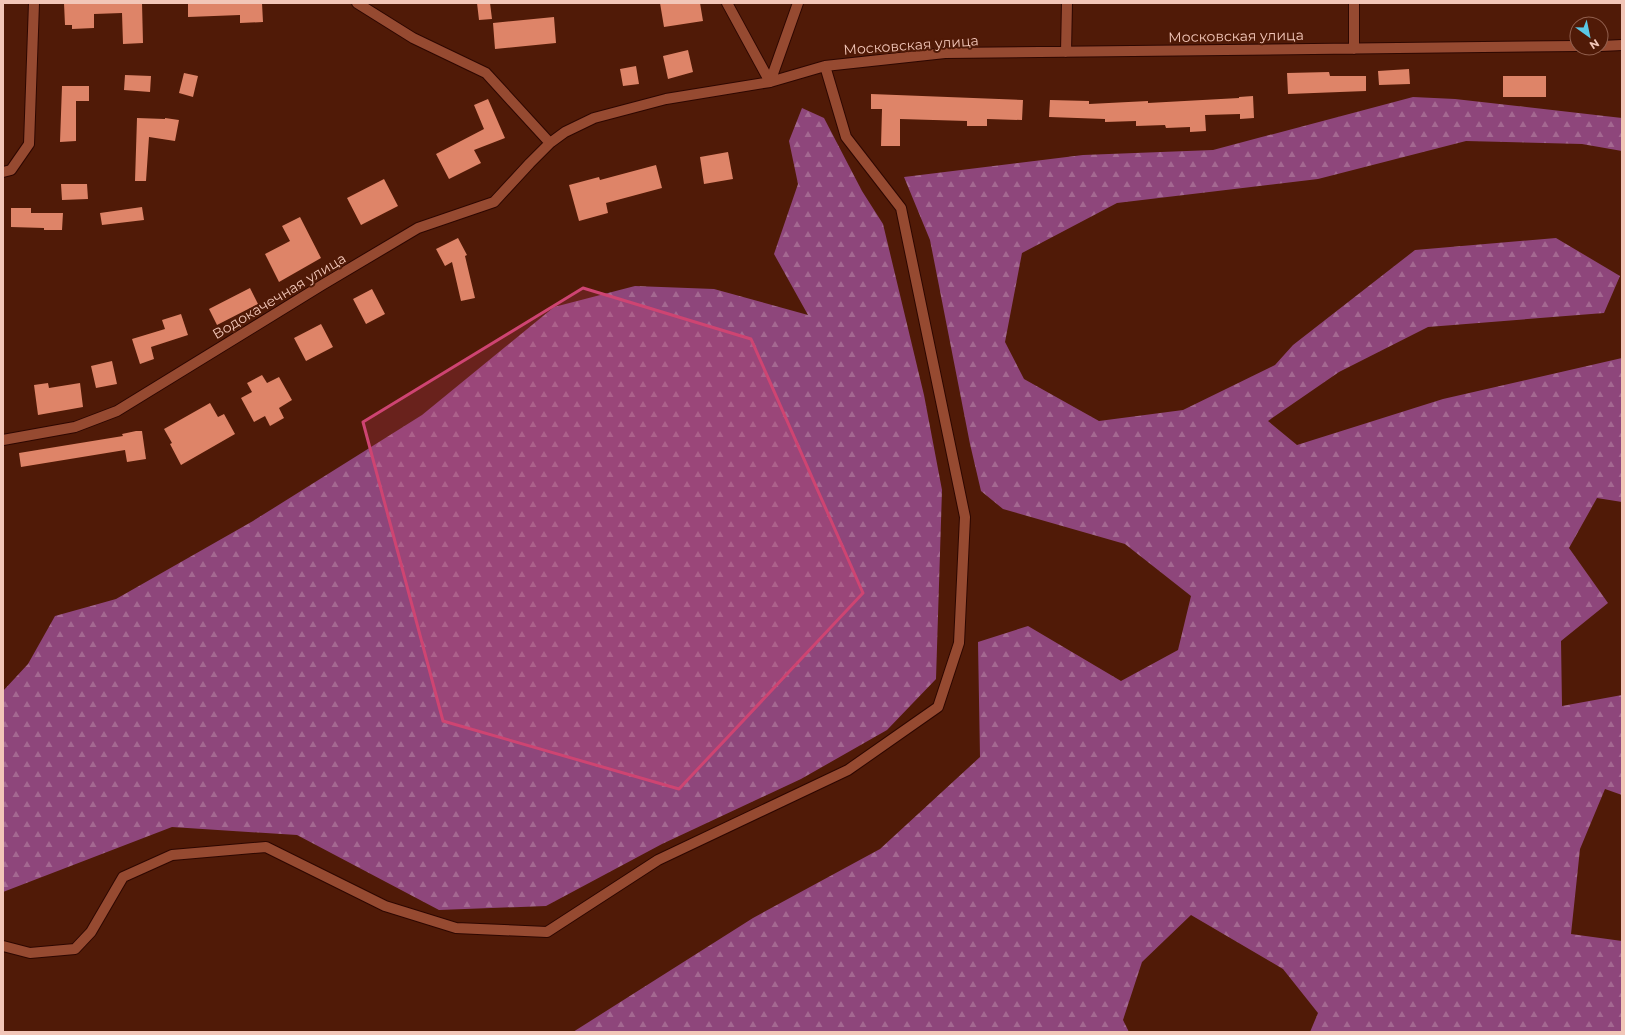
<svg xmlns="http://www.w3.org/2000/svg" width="1625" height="1035" font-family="Montserrat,sans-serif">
	<defs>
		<pattern id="forest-firs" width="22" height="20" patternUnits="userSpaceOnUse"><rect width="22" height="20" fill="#8e467b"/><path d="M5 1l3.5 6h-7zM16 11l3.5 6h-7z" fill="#a46891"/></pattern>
	</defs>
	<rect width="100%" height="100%" fill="#501a07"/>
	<path fill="url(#forest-firs)" d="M1413 97 1455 99 1622 118V151L1582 144 1466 141 1318 179 1117 203 1022 253 1005 342 1024 379 1099 421 1183 410 1275 365 1293 345 1415 250 1556 238 1620 276 1604 313 1428 327 1339 372 1268 421 1297 445 1443 399 1622 358V502L1597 498 1569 548 1608 603 1561 641 1562 706 1622 695V795L1605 789 1580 849 1571 934 1622 941V1032H1310L1318 1013 1283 969 1191 915 1142 962 1123 1020 1129 1032H573L753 918 880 849 980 757 978 642 1028 626 1121 681 1178 650 1191 596 1125 544 1003 509 981 491 970 444 930 240 904 177 1083 155 1213 150Z
		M802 108 824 118 862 191 883 224 924 395 942 490 936 679 887 730 801 779 662 844 546 906 439 910 297 835 172 827 3 892V691L28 664 55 616 116 599 253 521 422 415 554 307 635 286 714 289 808 315 774 254 798 184 789 141Z"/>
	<path fill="#de8468" d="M64 3H142L143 43 123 44 122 13 94 14V28L72 29V25H65Z
		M188 3H262L263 22 240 23V15L188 17Z
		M477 3H490L492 19 479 20Z
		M660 3H700L703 21 664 27Z
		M554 17 556 43 495 49 493 23Z
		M688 50 693 72 668 79 663 56Z
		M636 66 639 84 623 86 620 69Z
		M1409 69 1410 84 1379 85 1378 71Z
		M1329 72 1330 76H1366V91L1288 94 1287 73Z
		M184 73 198 76 193 97 179 93Z
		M125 75 151 76 150 92 124 90Z
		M1503 76H1546V97H1503Z
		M62 86H89V101H76V141L60 142Z
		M871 94 1023 100 1022 120 987 119V126H967V121L900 119V146H881L882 109H871Z
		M1253 96 1254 118 1240 119V114L1205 115 1206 131 1190 132V127L1166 128 1165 125 1136 126V121L1105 122V119L1049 117 1050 100 1089 101V104L1148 101V103L1239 98V97Z
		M488 99 505 138 474 150 481 163 449 179 436 154 484 129 474 105Z
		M137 118 165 119V118L179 120 175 141 149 137 146 181H135Z
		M728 152 733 179 704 184 700 157Z
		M656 165 662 188 606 203 608 213 579 221 569 185 599 177 600 180Z
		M384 179 398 206 361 225 347 198Z
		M61 184H87L88 199 62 200Z
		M142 207 144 220 102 225 100 213Z
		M11 208H31V213H63L62 230H44V228L11 227Z
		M300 217 321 258 279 282 265 254 290 241 282 226Z
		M458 238 467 255 465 256 475 298 461 301 452 262 445 266 436 249Z
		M250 288 258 304 217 325 209 309Z
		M372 289 385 314 366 324 353 299Z
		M181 314 188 335 151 347 154 359 140 364 132 339 165 329 162 320Z
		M321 324 333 347 306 361 294 338Z
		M112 361 117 384 96 388 91 366Z
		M262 375 267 383 279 377 292 400 279 408 284 418 270 426 265 416 254 422 241 398 252 392 247 383Z
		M48 383 49 388 80 383 83 407 38 415 34 385Z
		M210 403 218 417 224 414 235 434 181 465 170 444 172 443 164 429Z
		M136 431H142L146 459 127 462 125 450 21 467 19 453 123 436 122 434Z"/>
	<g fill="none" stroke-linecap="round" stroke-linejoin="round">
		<defs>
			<path id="minor" d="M357 3 413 38 486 73 550 143
				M727 3 770 82
				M1601 46 1622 45
				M1354 49V3
				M1066 52 1067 3
				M770 82 798 3
				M3 172 11 170 29 144 34 3
				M3 440 75 427 117 411 322 285 418 228 494 202 530 163 550 143 565 132 594 118 666 99 770 82 825 66 945 53 1577 46
				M3 946 30 953 75 949 91 932 123 877 172 855 266 847 385 906 456 928 547 932 658 860 848 770 938 707 959 643 965 517 901 208 846 137 825 66"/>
		</defs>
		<use href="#minor" stroke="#2d0700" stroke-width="12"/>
		<use href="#minor" stroke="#964a31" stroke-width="10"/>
	</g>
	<path fill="#ce4472" fill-opacity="0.2" stroke="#ce4472" stroke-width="3" stroke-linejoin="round" d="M583 288 751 339 863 593 679 789 443 721 363 422Z"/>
	<g text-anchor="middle" stroke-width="4" stroke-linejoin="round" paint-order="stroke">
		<g font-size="14" fill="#f2c6b8" stroke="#501a07">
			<text transform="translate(1236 36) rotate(-1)" y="5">Московская улица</text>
			<text transform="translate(911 45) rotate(-4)" y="5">Московская улица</text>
			<text transform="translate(279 296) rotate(-31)" y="5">Водокачечная улица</text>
		</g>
	</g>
	<rect width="1625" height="1035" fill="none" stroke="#f2c6b8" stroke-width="8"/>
	<g transform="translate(1589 36) rotate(147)"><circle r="19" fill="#501a07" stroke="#915f4e"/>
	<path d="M0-3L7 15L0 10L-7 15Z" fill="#5ac8e6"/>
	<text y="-6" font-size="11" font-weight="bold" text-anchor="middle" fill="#f2c6b8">N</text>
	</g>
</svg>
